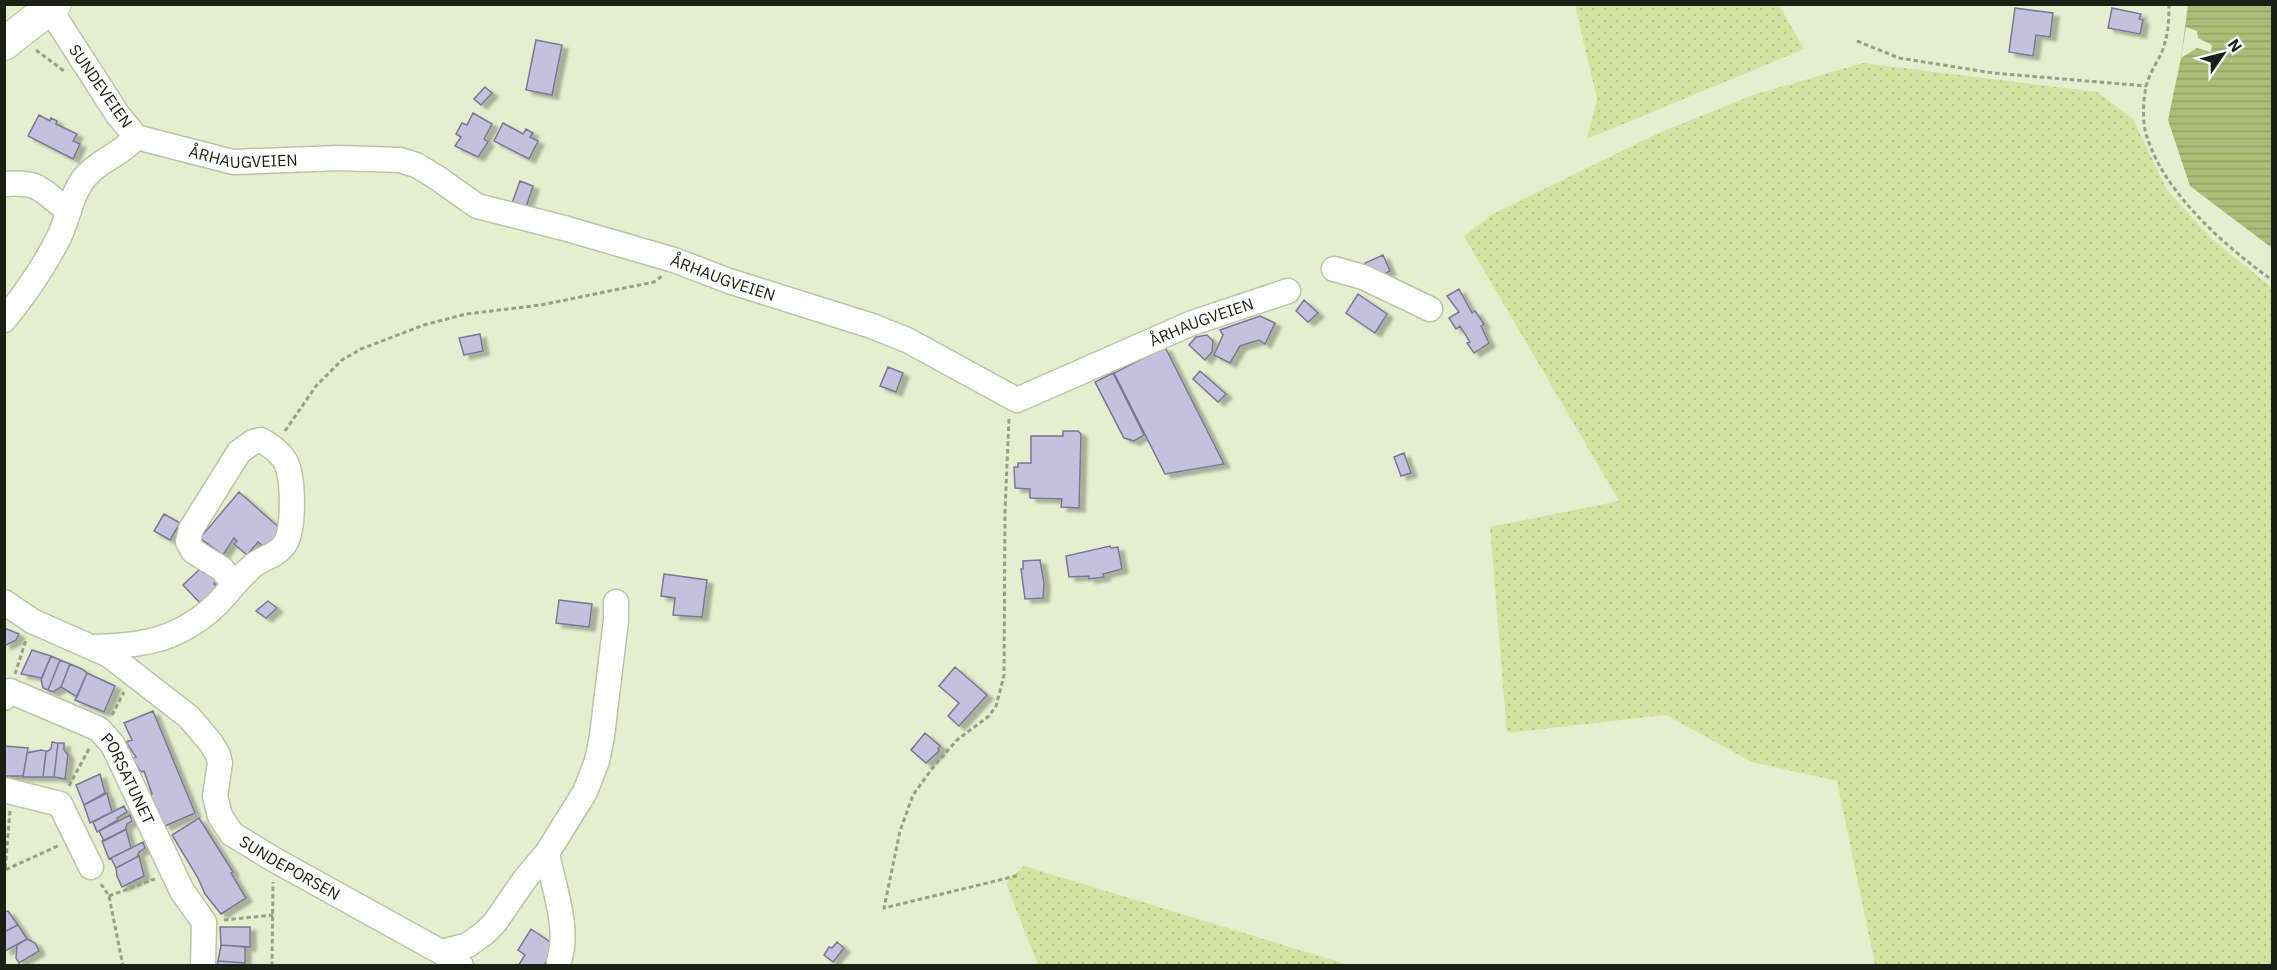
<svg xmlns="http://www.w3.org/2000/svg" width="2277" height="970" font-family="'IBM Plex Sans',sans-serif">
	<defs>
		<pattern id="grass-dots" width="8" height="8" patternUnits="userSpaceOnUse" patternTransform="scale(1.5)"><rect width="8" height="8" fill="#d3e3a1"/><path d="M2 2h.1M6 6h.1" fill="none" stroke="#b5c28a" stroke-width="1.8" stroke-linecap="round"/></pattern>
		<pattern id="water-rules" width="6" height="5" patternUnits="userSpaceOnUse" patternTransform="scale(1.5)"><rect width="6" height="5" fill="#acbd77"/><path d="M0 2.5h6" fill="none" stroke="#93a266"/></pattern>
		<filter id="shadow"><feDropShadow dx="6" dy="4" stdDeviation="1.5" flood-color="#0004"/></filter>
	</defs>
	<rect width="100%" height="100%" fill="#e6eecf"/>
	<path fill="url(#grass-dots)" d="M1575 5H1779L1804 49 1587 139 1597 100Z
		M1863 63 2097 92 2133 119 2167 190 2211 238 2272 288V965H1875L1837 781 1752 762 1666 715 1507 733 1490 527 1619 501 1464 236 1493 214 1659 133 1753 95Z
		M1024 866 1349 965H1038L1006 883Z"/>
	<path fill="url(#water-rules)" d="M2188 5H2272V248L2190 186 2168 120 2181 58Z"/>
	<path fill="#e6eecf" d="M2186 27 2197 31 2198 38 2212 45 2211 52 2197 48 2181 58Z"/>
	<path fill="#c4c0de" stroke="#7b7792" stroke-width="1.5" filter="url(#shadow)" d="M2015 8 2053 13 2050 37 2036 35 2033 56 2009 52Z
		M2112 8 2141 14 2139 19 2143 20 2140 34 2108 28Z
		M536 40 562 45 552 95 526 90Z
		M485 87 492 93 481 105 474 99Z
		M473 113 492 124 484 139 488 142 478 157 455 146 461 137 456 134 462 123 467 125Z
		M39 115 50 121 51 118 57 121 56 124 77 134 73 141 80 144 73 159 28 136Z
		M503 123 523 134 526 129 533 133 530 137 538 141 529 159 494 141Z
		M520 181 533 186 525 210 511 206Z
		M1383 255 1390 271 1373 280 1365 263Z
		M1459 289 1472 313 1475 311 1484 324 1481 326 1489 343 1474 353 1467 343 1470 342 1460 326 1456 329 1449 318 1459 312 1447 296Z
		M1358 294 1387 314 1375 333 1346 313Z
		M1304 300 1318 313 1308 322 1296 311Z
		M1260 316 1275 323 1265 344 1259 340 1240 346 1230 363 1214 355 1223 335 1220 330Z
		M480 334 483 351 464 355 459 338Z
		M1207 335 1213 341 1212 352 1205 360 1189 345 1196 337Z
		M1165 347 1224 464 1165 474 1114 373Z
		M888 367 903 373 896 392 880 386Z
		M1200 371 1226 394 1218 402 1193 379Z
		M1113 373 1144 435 1134 441 1124 438 1095 382Z
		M1063 431H1078L1081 434 1079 508 1061 507 1062 499 1030 498V489L1015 488 1014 467H1018V463H1031V436H1063Z
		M1404 453 1411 473 1401 476 1394 457Z
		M239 492 283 531 268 550 258 542 247 555 234 544 237 541 234 538 223 555 200 538Z
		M164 514 180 523 170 540 154 531Z
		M1110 546 1111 548 1118 547 1122 569 1103 574 1104 577 1089 579V576L1069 577 1066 556Z
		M1040 560 1044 583 1043 598 1025 599 1021 569H1023V561Z
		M200 569 204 573 208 570 217 580 214 584 219 589 202 605 183 585Z
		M664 574 707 580 702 617 673 615 675 598 661 596Z
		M559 600 592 604 589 627 556 623Z
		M268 601 277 608 266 618 256 611Z
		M4 628 19 634 16 640 6 645H4Z
		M32 650 51 656 42 678 21 674Z
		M51 656 60 660 48 690 43 688 41 679Z
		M60 660 70 664 61 687 53 692 48 690Z
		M70 664 82 669 87 673 77 697 61 687Z
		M955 667 987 695 959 726 948 716 959 703 939 686Z
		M87 673 115 686 104 712 75 700Z
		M153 711 195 813 165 826 149 796 152 794 144 771 141 772 132 758 136 757 126 742 132 740 124 723Z
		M925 733 940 746 938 749 939 751 926 763 911 750Z
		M52 742 58 743 54 777H43L46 752 51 749Z
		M58 743H64V750L68 755 65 779 54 777Z
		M4 746 28 748 23 776H4Z
		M41 750 46 751 43 777H23L27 753Z
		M100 774 105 793 84 805 76 785Z
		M107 793 112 812 90 823 84 805Z
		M124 806 127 812 117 818 118 820 97 832 93 822Z
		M130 815 132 821 127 824 125 830 104 841 99 831Z
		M199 818 233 872 231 873 246 898 221 914 205 894 198 878 172 835Z
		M126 829 131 848 109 859 102 841Z
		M143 842 145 848 139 852 137 857 116 868 111 858Z
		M139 856 144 876 122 887 117 876 116 868Z
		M8 911 18 925 4 932V912Z
		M18 925 27 939 5 951 4 932Z
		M220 927H250V947L221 945Z
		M531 929 556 946 544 966H518L525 955 518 950Z
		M27 939 35 943 39 951 19 963 16 958 17 945Z
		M837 942 844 948 833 962 824 955 829 947 832 948Z
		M221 945 245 947V963L218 961Z
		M218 961 245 963V966H217Z"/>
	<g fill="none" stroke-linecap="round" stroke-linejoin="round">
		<defs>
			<g id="minor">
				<path id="s1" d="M136 137 233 162 339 158 400 160 416 165 436 177 477 206 564 228 674 260 729 281 872 326 907 340 1017 400 1192 323 1288 291"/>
				<path d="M5 184C43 181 41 192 69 211"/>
				<path d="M1334 269 1363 277 1430 309"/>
				<path d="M4 320C26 293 45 266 60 235 68 217 72 192 86 176 100 160 122 154 136 137L118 115 49 8"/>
				<path id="s2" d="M4 602 32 621 109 655 189 717 211 743 218 755 220 763 215 796 220 816 232 834 273 859 441 952 461 966"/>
				<path d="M95 647C122 646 154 644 179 631 193 624 206 615 216 605 229 592 240 576 254 565 264 557 276 556 284 545 295 532 293 480 287 465 283 454 271 446 261 440L253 442 239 452 191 529 188 542 193 551 222 569 234 584"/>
				<path id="s3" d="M4 698 10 691 99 729 113 745 182 891 204 922 203 966"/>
				<path d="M4 790 60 804 91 867"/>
				<path d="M547 853C553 886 570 928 559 961"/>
				<path d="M441 952 468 945 487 931 496 921 525 879 547 853 585 792 597 761 602 736 616 620V602"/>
			</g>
			<path id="major" d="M4 44 55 4"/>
		</defs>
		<use href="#minor" stroke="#bbc3a5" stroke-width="27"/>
		<use href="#major" stroke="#bbc3a5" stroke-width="34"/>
		<path stroke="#989e87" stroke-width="3" stroke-dasharray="4.5 3" stroke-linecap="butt" d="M2169 4C2169 22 2168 38 2161 54 2156 64 2148 76 2146 87 2143 101 2142 124 2147 137 2165 194 2225 246 2272 280
			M1857 41 1899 58 1993 73 2146 86
			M36 50 64 71
			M1009 419 1005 511 1004 676 996 706 989 716 957 740 934 766 913 795 900 831 884 908 1020 875
			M285 431 316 386 342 360 361 349 424 325 466 314 541 305 654 282 662 276
			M15 674 26 640
			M112 715 124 692
			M69 786 90 747
			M10 811 5 870 60 845
			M101 884 109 896 123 966
			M109 896 155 879
			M224 920 273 915
			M272 966 273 882"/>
		<use href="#minor" stroke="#fff" stroke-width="24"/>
		<use href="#major" stroke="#fff" stroke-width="32"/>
	</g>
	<g text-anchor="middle" stroke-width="5" stroke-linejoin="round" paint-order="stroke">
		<g font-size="16" fill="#1c1f14" stroke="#fff">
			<text transform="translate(101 86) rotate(55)" y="6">SUNDEVEIEN</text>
			<text dy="6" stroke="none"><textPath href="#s1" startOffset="110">ÅRHAUGVEIEN</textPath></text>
			<text dy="6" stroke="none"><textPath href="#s1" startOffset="614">ÅRHAUGVEIEN</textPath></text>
			<text dy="6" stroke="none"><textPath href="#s1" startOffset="1134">ÅRHAUGVEIEN</textPath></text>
			<text dy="6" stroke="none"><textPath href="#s3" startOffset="164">PORSATUNET</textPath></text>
			<text dy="6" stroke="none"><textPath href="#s2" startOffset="418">SUNDEPORSEN</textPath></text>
		</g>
	</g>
	<rect width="2277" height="970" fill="none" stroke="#1c1f14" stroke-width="12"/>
	<g transform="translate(2223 54) rotate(55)" stroke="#ffffff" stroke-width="4.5" paint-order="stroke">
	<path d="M0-4.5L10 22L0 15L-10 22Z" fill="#1c1f14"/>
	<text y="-9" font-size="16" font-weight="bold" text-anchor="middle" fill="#1c1f14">N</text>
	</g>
</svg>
